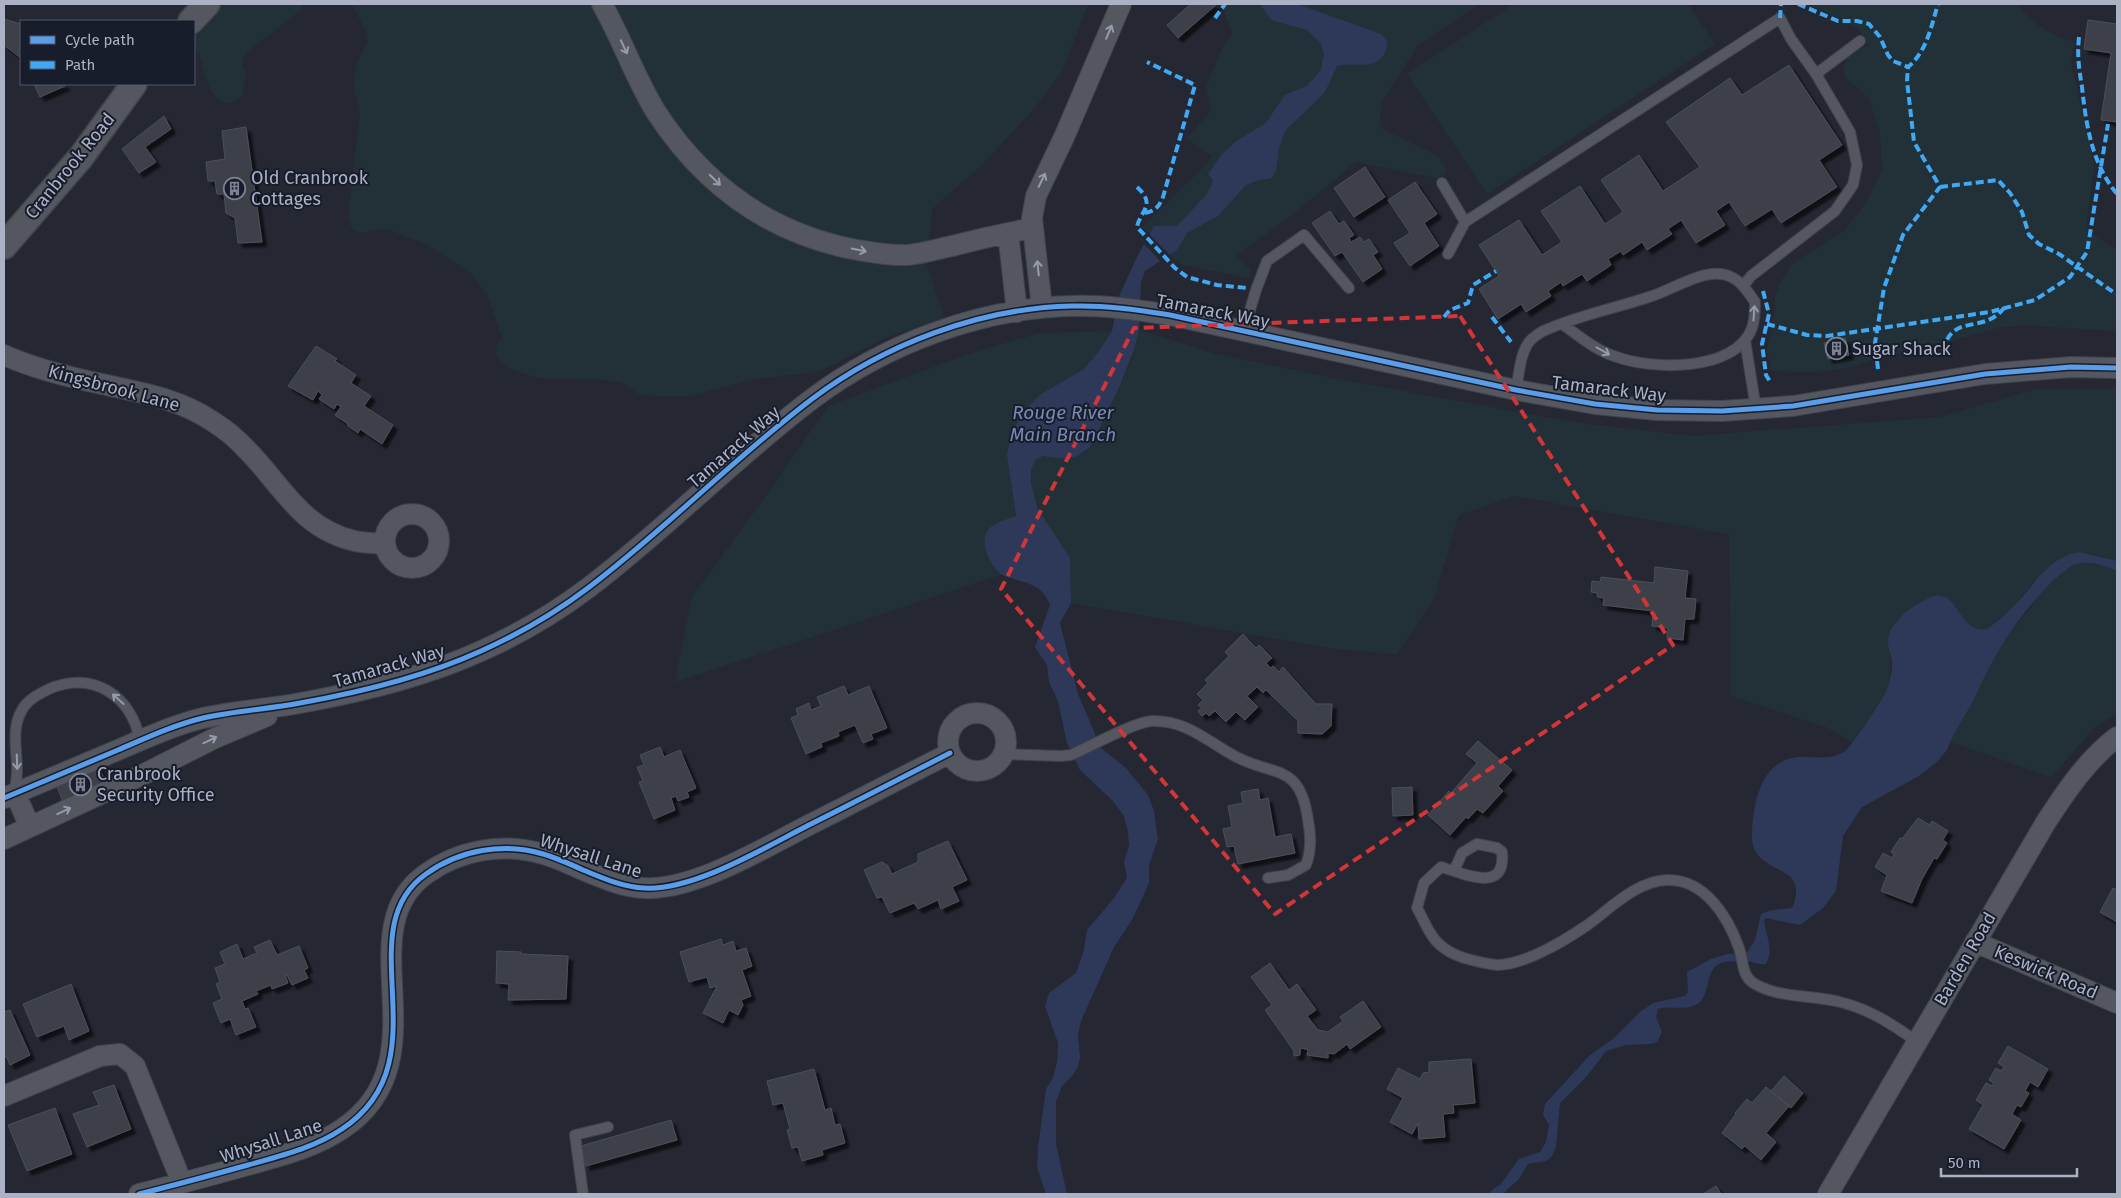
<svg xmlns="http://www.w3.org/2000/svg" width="2121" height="1198" font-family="'Fira Sans',sans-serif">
	<defs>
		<filter id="shadow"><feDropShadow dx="4.5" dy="4.5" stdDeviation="1" flood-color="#0009"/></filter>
	</defs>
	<rect width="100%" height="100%" fill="#252832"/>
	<path fill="#223138" d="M220 4H303L301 10 247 52C242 60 240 64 246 73L242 95 231 103 222 102 210 90 200 57 194 47V37Z
		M352 4H1088L1062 72 1033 110 981 166 932 209 927 265 944 318 888 337 818 372 753 379 691 396H655L637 393 621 382 598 379 538 378 511 369 497 357 496 347 502 338 488 296 471 273 426 244 386 229 362 233 352 229 348 218 360 114 353 81 358 60 368 43 367 34Z
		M1221 4H1479L1417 46 1381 104 1380 125 1386 131 1437 155 1447 170 1441 179 1356 162 1303 206 1236 256 1250 270 1249 278 1179 264 1142 226C1157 215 1168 201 1182 188 1193 177 1203 169 1212 156L1186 138 1211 111 1206 88 1220 53 1232 33Z
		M1514 4H1688L1715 44 1487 194 1407 74Z
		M1810 4H2018C2032 24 2050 36 2074 41L2071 62 2094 164 2086 229 2117 250V331L2022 325 1998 328 1927 348 1886 356 1850 367 1817 372 1771 371 1767 349 1773 328 1775 297 1781 281 1793 263 1843 232 1866 203 1882 171 1880 133 1869 98 1846 78 1843 67 1849 56 1868 45 1858 28Z
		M1139 330 1216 354 1343 380 1572 422 1693 436 1940 417 2037 389H2117V561L2079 552 2031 585 2015 605 1987 629H1973L1966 623 1897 621C1881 643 1896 663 1887 689 1880 709 1864 724 1854 743L1826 727 1731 696 1729 534 1514 496 1459 515 1433 601 1397 654 1335 649 1071 603V568L1042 517 1032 490 1031 470 1035 460 1043 456 1068 459 1094 440 1131 362Z
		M1112 331 1099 351 1084 369 1041 394 1021 414 1011 437V484L1016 516 993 525 989 558 1001 575 675 682 692 597 771 489 828 406 974 352 1040 333Z
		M2091 563 2105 566 2117 571V713L2095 727 2051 777 1950 742 2002 642 2021 619 2045 589 2067 569 2075 564Z"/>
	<path fill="#2e395a" d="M1260 4H1297L1381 34 1387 41C1385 75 1356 61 1337 66L1325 92 1285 131 1279 148 1276 171 1272 178 1255 181 1245 186 1218 216 1187 233 1177 250 1145 271 1141 282 1139 330 1134 350 1120 385 1094 440 1089 448 1075 457 1068 459 1043 456 1035 460 1031 470V484L1038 509 1070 558 1071 603 1060 623 1078 694 1096 736 1101 748 1126 768 1148 795 1154 811 1158 839 1149 865V883L1133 918 1114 947 1081 1021 1078 1035 1080 1057 1078 1066 1073 1075 1062 1086 1056 1101V1144L1067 1194H1046L1037 1167 1038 1147 1046 1089 1053 1078 1057 1062 1058 1043 1045 1006 1049 993 1076 973 1084 950 1087 930 1114 898 1127 878 1124 862 1129 845 1128 832 1124 816 1113 801 1080 770 1067 743 1058 701 1049 682 1047 665 1035 647 1050 605C1042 585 1030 584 1011 578 1008 577 1003 576 1001 574 989 564 977 539 991 527 998 521 1008 519 1016 516L1007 455 1011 437 1021 414 1041 394 1084 369 1099 351 1112 331 1119 296 1138 255 1154 226H1177L1207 194 1213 181 1208 174 1222 154 1238 140 1266 123 1285 95 1307 86 1321 70 1324 54 1320 42 1307 30 1271 20Z
		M2079 552 2117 561V571C2105 566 2090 560 2077 564 2067 567 2060 575 2052 582 2019 614 1994 654 1976 695 1968 711 1958 726 1950 742L1947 750 1937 762 1919 776 1862 807 1843 836 1836 891 1823 908 1800 925 1766 918 1764 920C1766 936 1774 949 1766 964 1759 965 1755 962 1748 961 1741 961 1727 961 1721 963 1703 970 1712 997 1696 1005 1683 1011 1670 1005 1658 1009L1656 1017 1662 1032 1657 1042 1651 1044 1626 1045 1606 1051 1587 1076 1560 1103 1556 1147 1552 1156 1546 1161 1528 1164 1518 1180 1502 1194H1489L1494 1188 1500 1185 1519 1159 1540 1152 1546 1142 1549 1125 1543 1115 1545 1104 1589 1056 1614 1038 1640 1012 1653 1003 1685 996 1688 992 1687 972 1711 959 1728 954 1747 952 1755 940 1761 914 1772 910 1792 908C1813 859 1748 879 1752 832 1754 799 1762 757 1803 757 1817 757 1831 760 1844 752 1851 748 1880 703 1885 694 1889 684 1893 671 1892 661 1891 654 1888 648 1888 642 1889 622 1911 607 1927 599 1959 582 1956 635 1987 629 1997 622 2006 614 2014 606 2034 586 2048 557 2079 552Z"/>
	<path fill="#252832" d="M1148 232 1153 238 1171 256 1161 262 1142 242Z"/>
	<path fill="#3c3f48" stroke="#4b4f5a" filter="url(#shadow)" d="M1191 4H1217L1178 38 1167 25Z
		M4 19 21 24V58L4 45Z
		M2088 20 2117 24V122L2101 120 2111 53 2084 49Z
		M1789 65 1842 145 1819 160 1837 187 1781 223 1772 209 1745 226 1729 202 1716 211 1725 225 1696 243 1681 220 1668 229 1672 234 1647 250 1642 242 1623 255 1621 251 1608 259 1611 265 1587 281 1582 274 1563 286 1561 282 1548 291 1551 296 1526 312 1521 304 1498 319 1479 289 1499 276 1479 245 1519 220 1542 255 1562 242 1541 211 1580 186 1605 224 1623 212 1601 180 1639 155 1663 191 1700 167 1666 122 1730 78 1742 95Z
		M34 84H64L65 86 40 97Z
		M164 116 171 129 145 147 156 162 139 173 122 149Z
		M246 127 262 242 238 243 235 218 226 213 224 194H217L215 181H208L206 162 225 159 222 131Z
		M1365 167 1385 197 1354 217 1334 188Z
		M1415 182 1437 214 1424 223 1439 246 1410 266 1394 243 1410 233 1388 200Z
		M1330 211 1339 224 1344 221 1354 235 1349 238 1351 242 1360 237 1364 242 1369 239 1378 252 1373 255 1382 269 1363 282 1342 252 1335 256 1312 223Z
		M1845 338 1849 355 1828 359 1824 343Z
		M316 346 337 359 335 361 356 375 351 383 371 396 364 406 393 425 382 444 360 429 358 433 347 425 348 424 335 415 341 407 337 404 334 409 319 399 322 395 318 391 313 400 288 386Z
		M1655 567 1688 571 1685 598 1696 599 1694 619H1685L1683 640 1667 638 1668 628 1652 626 1653 611 1603 605 1604 598 1597 597V593L1591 592 1592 581 1600 582 1601 577 1654 583Z
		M1243 634 1256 648 1259 645 1272 658 1266 663 1271 668 1273 666 1279 672 1283 667 1316 704H1332L1331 726 1322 734 1298 733V721L1266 690 1263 693 1257 687 1247 696 1258 707 1245 720 1236 712 1226 722 1215 711 1209 716 1206 713 1202 716 1198 711 1202 708 1198 705 1203 700 1197 694 1208 683 1205 680 1229 656 1225 652Z
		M844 686 848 695 869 686 887 728 871 734 873 739 863 743 855 725 838 732 839 736 821 743 822 747 806 754 791 718 798 715 796 709 809 703 811 710 821 706 817 697Z
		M1478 741 1512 770 1498 786 1503 791 1483 813 1477 809 1468 819 1466 817 1450 835 1428 815 1449 791 1451 793 1477 763 1466 754Z
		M660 747 664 757 680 750 696 788 687 792 689 797 678 801 676 796 671 798 675 810 654 819 639 782 643 781 637 767 644 765 640 755Z
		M98 765 106 783 63 802 56 784Z
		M1412 787 1413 815 1393 816 1392 788Z
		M1258 789 1260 800 1268 798 1275 837 1291 834 1295 853 1238 864 1234 846 1227 847 1223 829 1232 827 1228 806 1243 803 1241 792Z
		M1918 818 1930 825 1932 821 1948 831 1943 840 1947 843 1937 859 1934 858 1922 879 1912 903 1881 891 1887 875 1875 867 1883 853 1892 858 1894 854 1891 852 1900 838 1902 839Z
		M948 841 967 880 952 887 959 901 941 909 938 900 918 909 914 903 890 913 882 897 877 898 864 870 882 862 888 866 892 874 918 862V854Z
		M2113 888 2117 890V922L2100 912Z
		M721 939 723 945 733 941 736 951 746 948 752 966 742 970 751 996 741 1000 743 1005 738 1015 729 1010 723 1023 703 1013 717 986 710 988 707 977 689 982 680 952Z
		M270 940 277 955 299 946 308 968 304 970 308 978 292 985 287 975H285L288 983 272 989 271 985 256 991 258 994 242 1001 245 1009 248 1008 256 1027 236 1035 230 1019 221 1023 213 1003 222 999 216 984 220 982 215 968 225 964 220 952 237 944 243 959 257 953 254 947Z
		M497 951 521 952V954L568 956 566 999 508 1000 509 984 496 983Z
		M1270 963 1289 990 1297 984 1316 1010 1307 1016 1318 1030 1328 1032 1343 1021 1340 1017 1363 1001 1381 1027 1350 1049 1347 1044 1334 1054 1328 1053V1058L1307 1055 1308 1050 1302 1048 1300 1050V1055L1294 1056V1051L1265 1010 1272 1005 1251 977Z
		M71 984 89 1031 69 1040 64 1026 37 1037 23 1004Z
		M10 1010 30 1055 10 1065 6 1056 4 1057V1012Z
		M2008 1046 2048 1069 2038 1087 2030 1082 2025 1091 2029 1093 2021 1107 2017 1105 2012 1114 2021 1120 2004 1149 1969 1129 1983 1105 1976 1100 1986 1083 1992 1086 1994 1083 1989 1080 1996 1068 2001 1071 2004 1067 1998 1063Z
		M1471 1059 1475 1103 1453 1105 1454 1113 1443 1114 1445 1137 1419 1139 1418 1123 1412 1134 1390 1122 1403 1098 1387 1089 1398 1068 1420 1079 1423 1073 1429 1072V1062Z
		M814 1069 825 1110 831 1108 835 1125 840 1124 845 1143 822 1150 823 1155 802 1161 798 1147 792 1148 787 1130 790 1129 783 1103 773 1105 767 1081Z
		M1784 1076 1803 1093 1791 1108 1771 1091Z
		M114 1085 131 1129 87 1147 73 1114 99 1105 93 1092Z
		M1766 1087 1789 1106 1766 1133 1776 1142 1761 1160 1745 1146 1742 1149 1722 1133 1736 1114 1735 1113 1747 1099 1752 1103Z
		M55 1108 72 1154 27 1171 8 1125Z
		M671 1120 677 1140 586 1166 581 1146Z
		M1716 1186 1721 1194H1703Z"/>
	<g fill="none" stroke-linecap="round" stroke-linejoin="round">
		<defs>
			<path id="service" d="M1816 74 1860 41
				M1442 183 1465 222
				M1448 254 1465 222 1780 18 1791 39 1816 74 1850 132 1857 165 1853 185 1835 211 1751 276 1744 285
				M1244 330 1256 290 1267 261 1304 235 1349 288
				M1745 340 1756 409
				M1516 390C1519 375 1520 354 1529 342 1533 337 1542 331 1548 329 1580 315 1616 308 1649 297 1670 291 1699 271 1721 274 1738 276 1746 289 1755 302 1755 310 1755 320 1752 328 1735 373 1650 370 1614 356 1595 350 1578 335 1562 324
				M1003 754 1061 756 1071 755C1089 747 1134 722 1152 721 1184 720 1205 739 1231 754 1271 778 1300 760 1308 820 1311 835 1312 849 1306 865L1288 875 1268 878
				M15 793C15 786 17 778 17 770 17 751 11 728 22 710 27 700 39 694 49 689 93 670 132 696 140 741
				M1454 871 1462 853 1477 844 1497 848 1502 852C1506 895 1463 873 1441 867L1424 883 1417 908C1423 918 1429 935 1438 943 1445 950 1455 955 1464 958 1475 961 1486 964 1497 965 1524 965 1564 941 1586 926 1610 909 1636 881 1667 880 1705 879 1728 917 1739 948 1743 959 1742 975 1752 982 1774 998 1814 995 1840 1002 1869 1009 1892 1024 1916 1041
				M583 1194 575 1135 608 1127"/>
			<path id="minor" d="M602 4C622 39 635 78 656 112 703 184 768 232 852 249 870 252 889 256 908 255 923 253 938 249 952 246 979 239 1006 233 1033 228
				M1008 233 1017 312
				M1042 308 1032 218 1036 196 1065 135 1121 4
				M4 355C35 369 68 377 102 384 141 393 178 398 212 421 225 429 237 439 247 450 282 485 301 529 355 541 364 543 375 543 385 544
				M385 541a27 27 0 1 1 54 0a27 27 0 1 1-54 0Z
				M948 742a29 29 0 1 1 58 0a29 29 0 1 1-58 0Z
				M15 793 30 827
				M4 798C42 782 80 766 118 750 146 738 174 725 203 718 235 711 268 709 300 703 362 692 424 677 481 651 519 634 555 613 588 588 666 529 734 458 812 399 885 344 980 308 1072 306 1105 305 1138 310 1170 315L1516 390 1595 404 1657 410 1722 411 1793 406 1985 374 2071 367 2117 368
				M4 839 146 773 213 739 267 716
				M1975 942 2117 1003
				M4 1096 100 1056 120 1054 135 1066 182 1183
				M139 1194C175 1185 212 1175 248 1165 280 1156 314 1148 342 1129 446 1060 345 931 426 874 459 850 504 842 543 854 557 858 570 864 583 870 603 878 622 887 644 888 693 891 764 848 807 826 855 802 903 777 950 753
				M1828 1194 2046 822C2067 790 2087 760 2117 737"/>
			<path id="tertiary" d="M191 21 207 4
				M4 246 81 157 134 84"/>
		</defs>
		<use href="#service" stroke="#41434b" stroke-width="12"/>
		<use href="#minor" stroke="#41434b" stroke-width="22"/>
		<use href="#tertiary" stroke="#41434b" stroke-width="28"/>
		<use href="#service" stroke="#545660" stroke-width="10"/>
		<use href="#minor" stroke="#545660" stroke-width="20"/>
		<use href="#tertiary" stroke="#545660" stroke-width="25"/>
		<path stroke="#3fa9f5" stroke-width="4" stroke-dasharray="8 4" stroke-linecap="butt" d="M1798 4 1838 21H1857L1869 24 1880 37 1888 55 1893 61 1908 67
			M1215 18 1225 4
			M1780 18 1781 4
			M2079 37C2077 57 2079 68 2082 87 2086 125 2092 164 2117 194
			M1137 187C1157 205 1140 211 1137 227L1175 268 1187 277 1217 285 1247 288
			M1940 187 1998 180 2010 193 2022 212 2029 235 2039 244 2059 254 2116 294
			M1145 213C1155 211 1159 207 1163 197L1195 85 1147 62
			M1763 291 1769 314 1762 344 1766 375 1771 383
			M1444 317 1450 310 1468 303 1473 285 1496 271
			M1492 317 1511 342
			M1767 324 1807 335 1827 336 1990 312 2035 300 2070 277 2087 252 2108 124
			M1943 351C1952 312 1983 335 2004 308
			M1878 369 1875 343 1884 288 1903 235 1940 187 1914 142 1907 81 1908 67C1927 51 1931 27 1938 4"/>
		<defs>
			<path id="cycleway" d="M4 798C42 782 80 766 118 750 146 738 174 725 203 718 235 711 268 709 300 703 362 692 424 677 481 651 519 634 555 613 588 588 666 529 734 458 812 399 885 344 980 308 1072 306 1105 305 1138 310 1170 315L1516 390 1595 404 1657 410 1722 411 1793 406 1985 374 2071 367 2117 368
				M139 1194C175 1185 212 1175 248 1165 280 1156 314 1148 342 1129 446 1060 345 931 426 874 459 850 504 842 543 854 557 858 570 864 583 870 603 878 622 887 644 888 693 891 764 848 807 826 855 802 903 777 950 753"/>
		</defs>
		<use href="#cycleway" stroke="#181d2c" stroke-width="8"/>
		<use href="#cycleway" stroke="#5a9eea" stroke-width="5"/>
	</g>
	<defs><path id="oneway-shaft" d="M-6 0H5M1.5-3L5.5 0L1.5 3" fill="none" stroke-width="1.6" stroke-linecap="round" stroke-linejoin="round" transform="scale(1.25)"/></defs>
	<g stroke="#969aac">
		<use href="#oneway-shaft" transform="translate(1109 32) rotate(-67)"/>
		<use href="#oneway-shaft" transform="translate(624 47) rotate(65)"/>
		<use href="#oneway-shaft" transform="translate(715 180) rotate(44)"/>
		<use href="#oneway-shaft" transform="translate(1042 180) rotate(-64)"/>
		<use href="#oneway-shaft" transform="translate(859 250) rotate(11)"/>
		<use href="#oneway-shaft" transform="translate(1038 268) rotate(-96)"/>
		<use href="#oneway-shaft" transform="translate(1754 313) rotate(-86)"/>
		<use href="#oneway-shaft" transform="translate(1603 351) rotate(30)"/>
		<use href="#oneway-shaft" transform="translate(118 699) rotate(-138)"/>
		<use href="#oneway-shaft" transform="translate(210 740) rotate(-26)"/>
		<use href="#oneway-shaft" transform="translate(17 762) rotate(88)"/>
		<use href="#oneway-shaft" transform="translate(64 811) rotate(-25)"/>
	</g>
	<path fill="none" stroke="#d23638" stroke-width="4" stroke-dasharray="10 6" stroke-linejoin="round" d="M1460 316 1673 645 1275 914 1001 589 1134 328Z"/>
	<defs>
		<symbol id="building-ring" viewBox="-11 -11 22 22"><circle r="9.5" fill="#181d2c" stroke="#7d8192" stroke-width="1.5"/><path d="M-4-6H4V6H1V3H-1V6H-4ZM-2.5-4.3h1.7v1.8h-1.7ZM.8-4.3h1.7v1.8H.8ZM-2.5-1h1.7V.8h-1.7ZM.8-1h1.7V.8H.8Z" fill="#7d8192"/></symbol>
	</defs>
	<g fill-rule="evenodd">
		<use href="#building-ring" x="222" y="176" width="25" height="25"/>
		<use href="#building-ring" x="1824" y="336" width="25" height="25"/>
		<use href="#building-ring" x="68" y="772" width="25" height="25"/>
	</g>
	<g text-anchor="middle" stroke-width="4" stroke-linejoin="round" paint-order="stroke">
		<g font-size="18" fill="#acb1c5" stroke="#181d2c">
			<text transform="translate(70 166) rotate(-51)" y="6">Cranbrook Road</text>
			<text transform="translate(1213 311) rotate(11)" y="6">Tamarack Way</text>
			<text transform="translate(114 388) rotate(15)" y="6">Kingsbrook Lane</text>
			<text transform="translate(1609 389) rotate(7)" y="6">Tamarack Way</text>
			<text transform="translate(734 447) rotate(-41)" y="6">Tamarack Way</text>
			<text transform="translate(389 666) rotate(-16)" y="6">Tamarack Way</text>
			<text transform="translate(591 856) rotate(18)" y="6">Whysall Lane</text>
			<text transform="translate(1965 959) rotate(-60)" y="6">Barden Road</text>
			<text transform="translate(2046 972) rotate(23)" y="6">Keswick Road</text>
			<text transform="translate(271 1141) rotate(-18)" y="6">Whysall Lane</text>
		</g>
		<g font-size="18" fill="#acb1c5" stroke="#181d2c" text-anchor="start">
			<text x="251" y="184">Old Cranbrook<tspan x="251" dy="21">Cottages</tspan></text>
			<text x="1852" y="355">Sugar Shack</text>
			<text x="97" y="780">Cranbrook<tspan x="97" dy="21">Security Office</tspan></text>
		</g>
		<g font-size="19" font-style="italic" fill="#7a89b3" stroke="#181d2c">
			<text x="1063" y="419">Rouge River<tspan x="1063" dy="22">Main Branch</tspan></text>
		</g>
	</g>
	<rect width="2121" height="1198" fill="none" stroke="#acb1c5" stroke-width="10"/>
	<rect x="20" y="20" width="175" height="65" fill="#181d2c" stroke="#535869"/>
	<rect x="30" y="36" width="25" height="8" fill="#5a9eea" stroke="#535869"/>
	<text x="65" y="45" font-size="15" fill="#acb1c5">Cycle path</text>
	<rect x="30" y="61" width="25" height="8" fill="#3fa9f5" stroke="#535869"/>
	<text x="65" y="70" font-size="15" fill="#acb1c5">Path</text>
	<path d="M1941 1168v8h136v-8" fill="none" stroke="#acb1c5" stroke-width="2.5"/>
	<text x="1948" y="1168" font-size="15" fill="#acb1c5" stroke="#181d2c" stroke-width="4" paint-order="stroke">50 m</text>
</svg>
